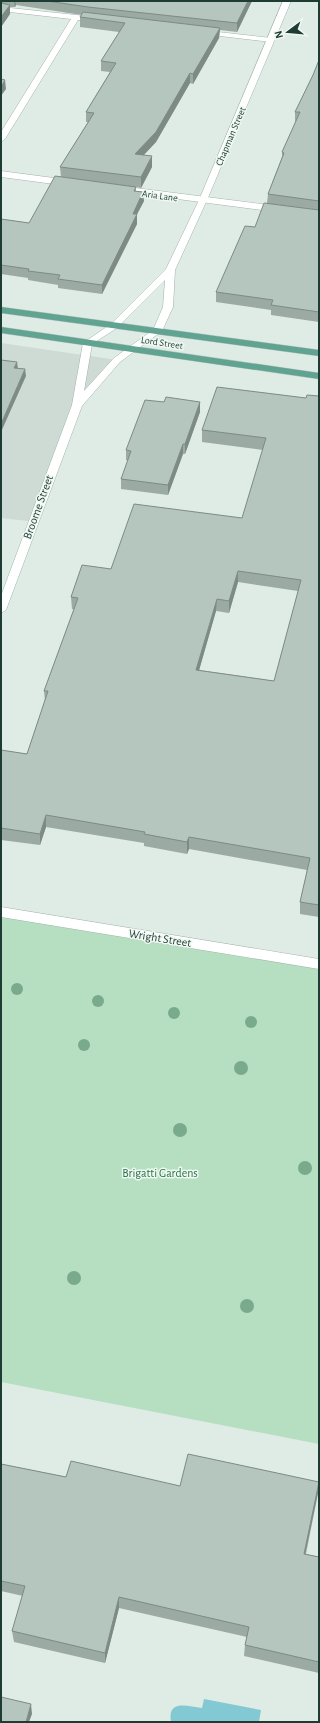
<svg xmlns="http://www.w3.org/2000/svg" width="320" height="1723" font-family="'Alegreya Sans',sans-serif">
	<rect width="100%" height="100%" fill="#dfebe5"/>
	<path fill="#cddbd4" d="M1 343 117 360 77 405 37 522 1 518Z"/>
	<path fill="#b6dec0" d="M1 912 319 964V1444L1 1382Z"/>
	<path fill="#83c9d4" d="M204 1699 261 1710 259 1722H171C167 1699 187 1706 202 1708Z"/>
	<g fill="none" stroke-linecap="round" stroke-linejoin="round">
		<defs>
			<path id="service" d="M1 7 95 17 99 19 95 21 78 20 5 139 1 142V132L71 19 1 11Z
				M200 30 271 38 275 40 271 42 203 34H200Z
				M1 171 69 180 73 183 69 186 1 177Z
				M127 187 277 206 281 209 277 212 124 192 123 190Z"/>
			<path id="minor" d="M283 1H291L207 200 175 270 173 307 162 331 120 362 82 406 6 610 1 613V596L72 405 83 343 111 324 166 269 199 200ZM165 280 163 307 153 330 114 358 84 391 92 344 117 328Z
				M1 907 319 959V969L1 917Z"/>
			<path id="primary" d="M1 307 319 350V356L1 313Z
				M1 327 319 373V379L1 333Z"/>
		</defs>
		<use href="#service" stroke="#a2b3ac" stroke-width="1"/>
		<use href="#minor" stroke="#a2b3ac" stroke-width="1"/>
		<use href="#primary" stroke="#c0c8c6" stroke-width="1"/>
		<use href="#service" fill="#fff" fill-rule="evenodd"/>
		<use href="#minor" fill="#fff" fill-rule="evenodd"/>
		<use href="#primary" fill="#60a391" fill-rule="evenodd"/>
	</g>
	<g fill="#7aaa8c">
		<circle cx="17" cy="989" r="6"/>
		<circle cx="98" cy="1001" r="6"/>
		<circle cx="174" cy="1013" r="6"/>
		<circle cx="251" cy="1022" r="6"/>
		<circle cx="84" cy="1045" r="6"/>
		<circle cx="241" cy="1068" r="7"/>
		<circle cx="180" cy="1130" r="7"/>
		<circle cx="305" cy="1168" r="7"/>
		<circle cx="74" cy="1278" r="7"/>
		<circle cx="247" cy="1306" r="7"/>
	</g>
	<path fill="#9baaa3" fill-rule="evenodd" d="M1 1H252L237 32 220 30 219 38 193 84 190 83 156 142 144 155 152 167 141 188 136 187V191L144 201 137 214V224L102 294 58 288V285L28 280V278L1 274V219L29 223 61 177 60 167 88 122H86V112L110 72 101 71V61L119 32 80 27V17L82 15 16 5 15 7H10V14L1 27Z
		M319 60V322L271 315V310L216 302V292L255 227 267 203 268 194 282 157V152L296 121H295V112L313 75Z
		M319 396V917L300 914V902L307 870 189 849 187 854 144 846V843L46 827 40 845 1 840V750L27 754 45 701 44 691 74 609H72L71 597 111 569 242 518 263 450 202 442V430L306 398ZM238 582 298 591 274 681 199 670 216 611 229 613Z
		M164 402H200V412L185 454H183L168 495 121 489V479L128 461 126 460V450Z
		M1 1464 66 1477 180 1486 319 1485 318 1493 306 1554 319 1557V1673L244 1656 245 1645 247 1637 119 1608 105 1663 14 1642 12 1631 23 1596 1 1591Z"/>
	<path fill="#7e8b85" d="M14 1H15L16 5 15 7Z
		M248 1H252L237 32V23Z
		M10 5V14L1 27V17Z
		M220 28 219 38 193 84V74Z
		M190 73V83L156 142 135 164V154Z
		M5 80 6 89 1 96V87Z
		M152 156V167L141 188V177Z
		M143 192 144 201 133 222 137 214V224L102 294V285L133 214Z
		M17 362 18 369 14 368Z
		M25 369 26 376 1 432V424Z
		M200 402V412L185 454V444Z
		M183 444V454L168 495V485Z
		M238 571V582L229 613V601Z
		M217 599 216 611 196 681V670Z
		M46 815V827L40 845V834Z
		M189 837V849L187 854V842Z
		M319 1483 318 1493 303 1564 304 1554Z
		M119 1597V1608L105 1663V1653Z
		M31 1704 32 1714 29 1722H26Z"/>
	<path fill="#b4c6be" stroke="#7e8b85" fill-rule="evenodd" d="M47 1H248L237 23 88 7Z
		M1 3 10 5 1 17Z
		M83 12 220 28 193 74 190 73 156 132 135 154 152 156 141 177 60 167 94 113 86 112 116 63 101 61 125 23 80 17Z
		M319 60V201L268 194 284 153 282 152 300 112H295L313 75Z
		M1 79 5 80 1 87Z
		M55 176 136 187 134 191 143 192 133 214H137L102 285 58 279 60 275 28 271 29 269 1 265V219L29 223Z
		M264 203 319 210V312L271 305 273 300 216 292 245 226 255 227Z
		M1 360 17 362 14 368 25 369 1 424Z
		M217 387 306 398 307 395 319 396V905L300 902 310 858 189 837 187 842 144 834 145 832 46 815 40 834 1 828V750L27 754 48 691H44L78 598 71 597 82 565 111 569 134 504 242 518 266 438 202 430ZM238 571 301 580 274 681 196 670 217 599 229 601Z
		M166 397 200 402 185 444H183L168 485 121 479 131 451 126 450 145 400 164 402Z
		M188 1454 319 1482 304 1554 319 1557V1662L245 1645 249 1627 119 1597 105 1653 12 1631 25 1586 1 1581V1464L66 1477 71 1461 180 1486Z
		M1 1697 31 1704 26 1722H1Z"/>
	<g text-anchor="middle" stroke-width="3" stroke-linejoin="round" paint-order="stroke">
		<g font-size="10" fill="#1f3c34" stroke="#eff8f3">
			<text transform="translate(230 136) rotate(-67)" y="4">Chapman Street</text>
			<text transform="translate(160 195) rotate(8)" y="4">Aria Lane</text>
			<text transform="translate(162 342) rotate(9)" y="4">Lord Street</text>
		</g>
		<g font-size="12" fill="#1f3c34" stroke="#eff8f3">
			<text transform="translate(38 507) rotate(-70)" y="4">Broome Street</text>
			<text transform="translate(160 938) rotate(9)" y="4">Wright Street</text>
		</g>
		<g font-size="12" fill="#277544" stroke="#eff8f3">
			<text x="160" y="1177">Brigatti Gardens</text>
		</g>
	</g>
	<rect width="320" height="1723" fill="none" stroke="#1f3c34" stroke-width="4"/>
	<g transform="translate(288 32) rotate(254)" stroke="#eff8f3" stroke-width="3" paint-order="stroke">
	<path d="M0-3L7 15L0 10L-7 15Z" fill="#1f3c34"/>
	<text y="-6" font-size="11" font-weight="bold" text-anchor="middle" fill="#1f3c34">N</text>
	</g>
</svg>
